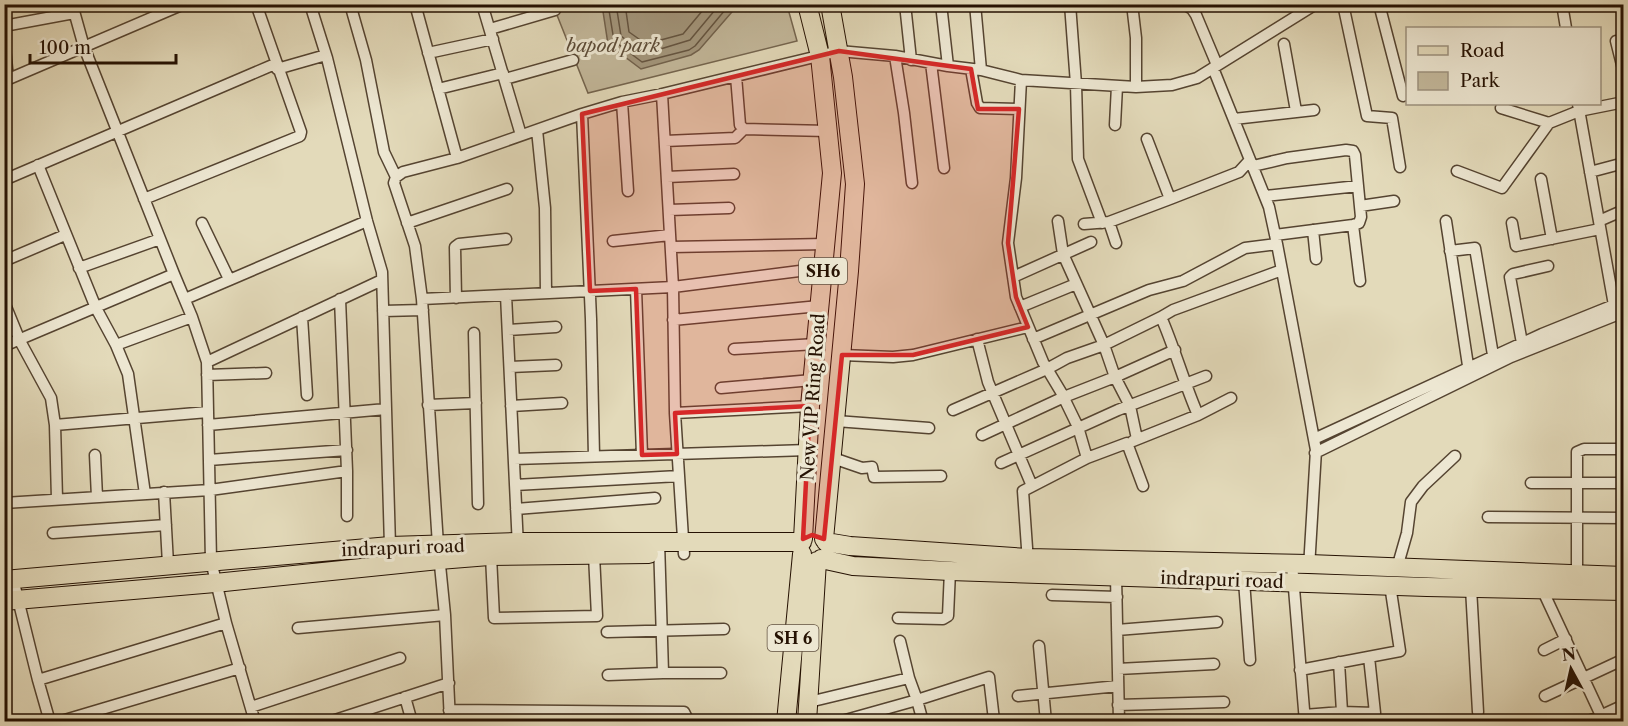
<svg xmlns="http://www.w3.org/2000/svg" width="1628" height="726" font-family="'Libre Caslon Text',serif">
	<rect width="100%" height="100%" fill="#e3daba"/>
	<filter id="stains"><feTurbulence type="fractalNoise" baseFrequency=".00333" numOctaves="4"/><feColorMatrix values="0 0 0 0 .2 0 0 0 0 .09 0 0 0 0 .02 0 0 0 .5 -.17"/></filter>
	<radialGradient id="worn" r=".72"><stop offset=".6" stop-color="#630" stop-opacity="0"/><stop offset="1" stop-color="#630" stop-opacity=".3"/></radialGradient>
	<path fill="#c3b89b" stroke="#74654f" stroke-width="1.5" d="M553 5H787L797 41 588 93Z"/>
	<path fill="#a3967c" stroke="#71614c" stroke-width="1.5" d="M602 5H738L699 50 691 55 641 69 608 44Z"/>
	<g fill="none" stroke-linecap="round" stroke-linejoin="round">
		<path stroke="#645440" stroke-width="1.5" d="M608 4 614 41 642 62 689 50 695 46 730 4
			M616 4 621 36 644 54 690 40 720 4
			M625 4 629 32 646 44 683 34 708 4"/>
		<defs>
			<path id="minor" d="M72 4 84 47 174 274 192 317 207 362 211 561 226 623 255 722
				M310 4 327 58 367 221 382 272 390 546
				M350 4 366 60 384 152 396 177 394 183 415 246 422 299 438 545 445 615 450 722
				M415 4 457 158
				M482 4 521 135
				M905 4 911 60
				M941 4 948 66
				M975 4 981 70
				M1070 4 1076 84 1078 159 1102 223
				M1132 4 1136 38V87
				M1184 4 1192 9 1196 15 1217 65
				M1343 4 1367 116 1392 118 1400 167
				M1379 4 1403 96
				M1562 4 1566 28
				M4 26 74 13
				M490 29 555 10
				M4 37 8 79
				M1616 41 1624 73
				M1284 44 1296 111
				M428 53 493 39
				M895 56 904 113 912 183
				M931 63 944 168
				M1213 68 1269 207 1277 244 1316 450 1309 568
				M277 69 326 55
				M971 69 977 103 980 108 1019 109
				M736 76 740 125 744 129 828 131
				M505 79 573 60
				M1021 80 1016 178 1008 243 1016 297 1043 362 1061 392 1078 427 1087 458 1127 443 1143 486
				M4 81 184 4
				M438 89 503 73
				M662 94 673 287 675 413 684 554
				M622 102 628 191
				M1578 104 1614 305
				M1501 108 1549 123
				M582 114 591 319 594 456
				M1234 119 1314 110
				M1115 125 1117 86
				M537 130 545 208 546 293
				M1147 139 1170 199
				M665 141 735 138 744 129
				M38 165 96 308 116 345 128 374 145 494
				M1253 166 1287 158 1346 150 1353 151 1355 155 1361 217 1359 223 1353 225
				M1457 171 1502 188 1549 123 1579 111 1624 102
				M1590 172 1624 163
				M396 177 403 172 457 158 582 114 622 102 662 94 839 51 895 56 948 66 981 70 1021 80 1136 87 1172 85 1197 78 1316 4
				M667 177 734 174
				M1541 179 1552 239
				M4 180 275 64
				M1265 196 1358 186
				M144 199 300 136 301 132 256 4
				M1360 206 1394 201
				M669 210 729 208
				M1446 221 1469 372
				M1599 221 1624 210
				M1109 222 1116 243
				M202 223 229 279
				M407 223 507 189
				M1512 223 1516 246 1600 229
				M1084 224 1109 222 1170 199 1239 172 1250 160
				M1313 230 1316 259
				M1275 235 1353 225 1360 281
				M613 241 670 235
				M671 247 825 244
				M1450 251 1475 248 1494 361
				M4 261 65 235
				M79 268 160 239
				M1013 277 1091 242
				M636 289 642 455
				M506 295 518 547
				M456 298 455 247 459 244 506 239
				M185 299 367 221
				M422 299 673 287 823 268
				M4 302 20 341 51 398 55 425 57 499
				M1020 307 1076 284
				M383 311 423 310
				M302 317 307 395
				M1161 317 1173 310 1282 270
				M673 320 819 306
				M508 330 556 327
				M474 333 478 504
				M977 339 988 382 1032 486
				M1033 339 1149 290 1183 281 1245 248 1277 244
				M1522 343 1510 277 1513 274 1548 266
				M116 345 192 317
				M4 346 174 274
				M734 349 816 344
				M1175 350 1115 377 1104 345 1161 317C1175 349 1184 383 1198 415
				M842 355 893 357 913 355 1028 327
				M207 362 382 280
				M510 367 556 365
				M207 375 266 373
				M721 388 812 380
				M428 405 476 403
				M511 406 562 403
				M953 410 1047 369 1067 358 1104 345 1063 254 1058 221
				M675 413 810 406
				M836 421 929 428
				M55 425 208 412
				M208 425 386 409
				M982 435 1064 397 1115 377 1130 406 1137 439
				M1314 439 1542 334 1624 301
				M1133 441 1198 415 1231 398
				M1315 453 1511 357 1624 312
				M95 455 97 497
				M833 458 862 468 872 467 874 477 941 476
				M514 459 808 450
				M209 460 347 450
				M1001 463 1118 410 1206 376
				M1531 483H1624
				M515 485 679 476
				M164 492 168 564
				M4 503 210 490 347 471 340 299
				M516 509 655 498
				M347 516V471
				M1488 517 1624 518
				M53 533 166 525
				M491 556 494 618 597 616 594 555
				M1028 562 1023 491 1087 458
				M1292 564 1305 722
				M1397 568 1407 533 1411 502 1423 486 1455 456
				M1577 574V452L1584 449H1624
				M1116 576 1119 722
				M13 579 38 680 50 722
				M1244 581 1250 660
				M1471 588 1478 712
				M1542 589 1604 722
				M1052 595 1117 597
				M898 618 943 619 948 616 950 571
				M298 628 445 615
				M1117 630 1217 622
				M607 632 724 629
				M900 641 909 678
				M1039 646 1046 722
				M1544 650 1566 639
				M1118 669 1214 664
				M1300 670 1400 651 1390 585
				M663 673H721
				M608 675 663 673 659 542
				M38 680 226 623
				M1018 696 1118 686
				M1545 696 1618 662
				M405 697 412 722
				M809 702 909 678 917 700 989 677 994 720
				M1118 705 1224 702
				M251 707 400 658
				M449 710 684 712 689 722
				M1342 712 1375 713 1369 657
				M1304 715 1342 712 1339 662
				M842 721 917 700 923 722
				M58 722 240 668
				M329 722 449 683
				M908 722 922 717
				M1587 722 1624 705"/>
			<path id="primary" d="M803 539 810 406 832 173 820 56 807 4
				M824 539 849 271 855 184 843 77 830 4
				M826 542 850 546 1028 558 1309 564 1624 576
				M821 559 853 566 950 571 1427 587 1624 591
				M4 580 390 546 518 542H802
				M4 601 215 583 439 560 489 556 649 554
				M786 722 802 554
				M807 722 817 561"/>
		</defs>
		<use href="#minor" stroke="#554431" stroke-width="13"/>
		<use href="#primary" stroke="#261203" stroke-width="20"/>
		<use href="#minor" stroke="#ede7d2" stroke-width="10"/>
		<use href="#primary" stroke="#e3daba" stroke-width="18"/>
	</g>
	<path fill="#d62828" fill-opacity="0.2" stroke="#d62828" stroke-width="4.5" stroke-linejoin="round" d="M839 51 971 69 978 109H1019L1008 243 1016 297 1028 327 913 355H842L824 539 812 535 803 539 810 406 675 413 677 454 642 455 636 289 590 291 582 114Z"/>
	<g text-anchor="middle" stroke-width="6" stroke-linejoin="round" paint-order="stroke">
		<g fill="#ede7d2" stroke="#625241" stroke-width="1.5">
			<rect x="799" y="258" width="48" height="26" rx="4.5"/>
			<rect x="767.5" y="625" width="51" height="26" rx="4.5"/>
		</g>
		<g font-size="16" font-weight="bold" fill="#261203">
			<text x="823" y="277">SH6</text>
			<text x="793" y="644">SH 6</text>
		</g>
		<g font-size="18" font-style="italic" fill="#5d4c38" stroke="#ede7d2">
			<text x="613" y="52">bapod park</text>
		</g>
		<g font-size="18" fill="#261203" stroke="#ede7d2">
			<text transform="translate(813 397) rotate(-86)" y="6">New VIP Ring Road</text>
			<text transform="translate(403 548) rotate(-2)" y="6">indrapuri road</text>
			<text transform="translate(1222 580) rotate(2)" y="6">indrapuri road</text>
		</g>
	</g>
	<rect width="1628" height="726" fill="none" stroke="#e3daba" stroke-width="24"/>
	<rect x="6" y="6" width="1616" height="714" fill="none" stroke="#261203" stroke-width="3"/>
	<rect x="12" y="12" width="1604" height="702" fill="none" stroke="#261203" stroke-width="1.5"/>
	<rect x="1406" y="27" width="195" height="78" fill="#ede7d2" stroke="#9d927f" stroke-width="1.5"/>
	<rect x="1418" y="46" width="30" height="9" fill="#e3daba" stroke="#9d927f" stroke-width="1.5"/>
	<text x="1460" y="57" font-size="18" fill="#261203">Road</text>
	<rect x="1418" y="72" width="30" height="18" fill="#c3b89b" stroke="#9d927f" stroke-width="1.5"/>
	<text x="1460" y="87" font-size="18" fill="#261203">Park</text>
	<g transform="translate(1571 669) rotate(352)" stroke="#ede7d2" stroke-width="4.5" paint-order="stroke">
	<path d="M0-4.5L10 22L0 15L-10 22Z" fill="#261203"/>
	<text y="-9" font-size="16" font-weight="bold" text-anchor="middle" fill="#261203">N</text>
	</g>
	<path d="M30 54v9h146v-9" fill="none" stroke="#261203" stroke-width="3"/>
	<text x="39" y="54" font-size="18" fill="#261203" stroke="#ede7d2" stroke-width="4.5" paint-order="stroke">100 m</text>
	<rect width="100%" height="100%" filter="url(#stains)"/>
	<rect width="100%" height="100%" fill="url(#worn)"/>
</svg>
